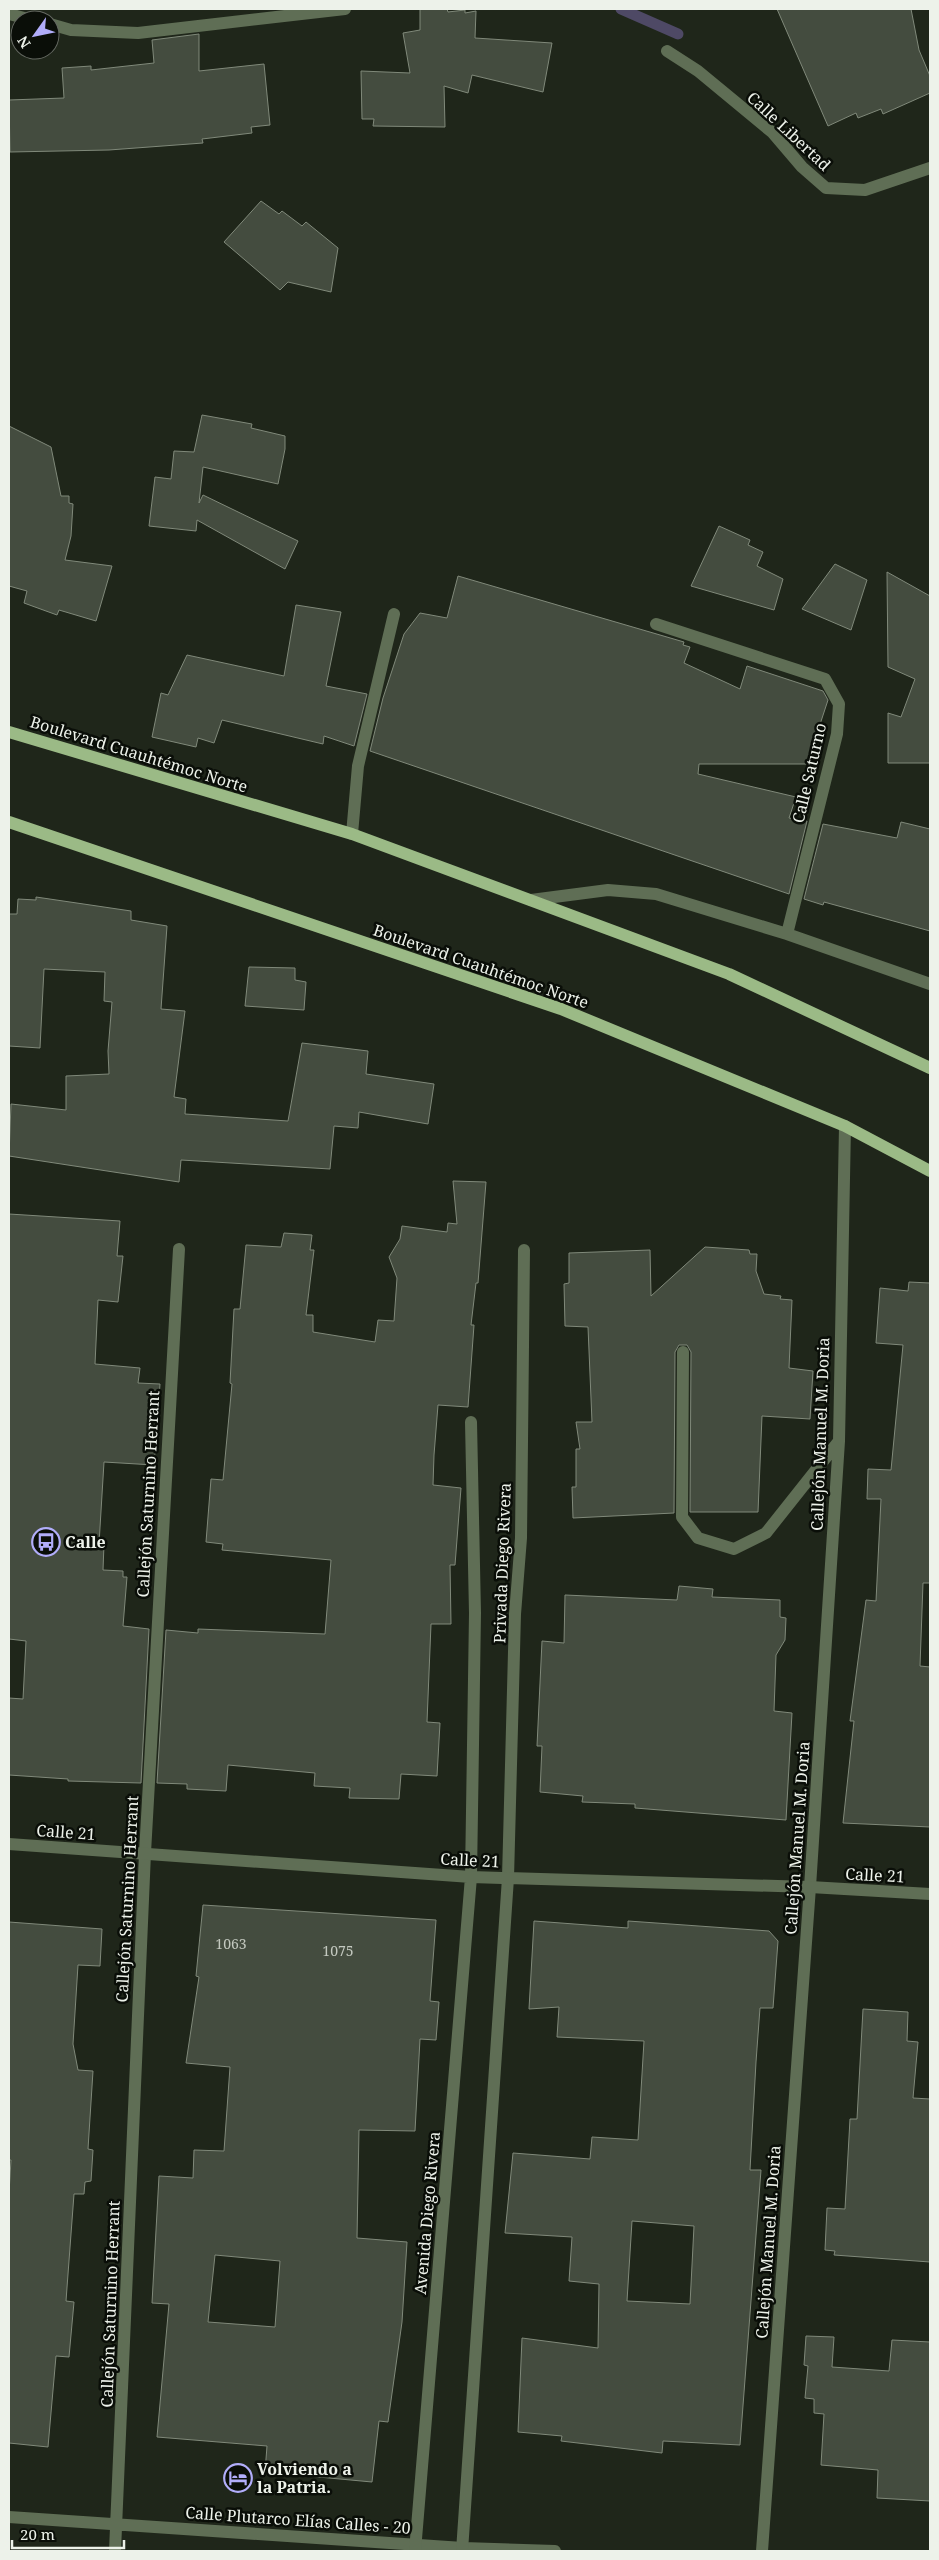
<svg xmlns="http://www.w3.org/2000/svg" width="939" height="2560" font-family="'Noto Serif',serif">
	<rect width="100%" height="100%" fill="#1f261a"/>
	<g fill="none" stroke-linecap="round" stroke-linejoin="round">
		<path stroke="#4e4965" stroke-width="11" d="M621 9 678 34"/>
	</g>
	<path fill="#444c3f" stroke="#80897a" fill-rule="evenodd" d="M420 9H447L448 12 465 10V13L476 11 475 38 552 43 543 92 472 75 468 93 444 86 445 127 373 126 374 119H362L361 71 410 73 403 33 420 30Z
		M777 9H911L919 50 930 76V93L883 114 881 109 858 118 856 113 828 126Z
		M199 34V71L264 64 270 125 251 127 252 133 202 139 203 143 109 150 10 152 9 100 64 98 62 68 91 66V70L154 63 152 40Z
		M261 201 279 214 282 211 302 226 306 222 338 248 331 292 288 282 280 290 224 242Z
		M202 415 252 424 251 428 285 436V449L278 484 203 467 199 503 203 495 298 541 285 569 197 520 196 531 149 526 155 477 171 479 174 451 194 452Z
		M9 426 51 447 61 496H69V503L73 504 71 536 65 560 112 566 96 621 59 610 57 615 24 603 27 591 9 586Z
		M719 526 750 540 748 545 763 552 757 566 783 579 774 610 691 586Z
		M835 564 867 580 851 630 802 609Z
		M887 572 930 596V763H888V713L901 717 915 679 888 667Z
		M458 576 684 642 683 645 690 647 684 663 740 689 747 666 823 691 828 700 807 764H699L698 774 796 797 789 818 807 821 789 894 370 751 383 698 404 634 420 613 447 618Z
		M296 605 341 612 326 686 367 694 354 746 324 736 323 744 222 720 214 743 198 738 196 747 152 737 161 693 168 695 187 655 284 676Z
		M901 822 930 829V931L824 902 823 905 804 899 823 824 897 838Z
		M36 897 131 911V920L167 926 161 1009 185 1011 174 1097 186 1099 185 1114 288 1121 302 1043 368 1051 366 1074 434 1084 428 1124 359 1112 358 1128 334 1126 330 1169 181 1160 179 1182 9 1156 11 1104 66 1110V1076L109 1074 108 1051 112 1002 104 1001 105 972 44 969 40 1048 9 1046V914H17L18 899 36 900Z
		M249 967 295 968V980L306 982 304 1010 245 1006Z
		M453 1181 486 1182 478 1283H476L471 1325H474L468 1407 438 1405 434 1455 433 1485 461 1488 455 1565H450L451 1624H431L427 1722 440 1723 437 1776 401 1774 399 1799 349 1798 350 1788 314 1786 315 1773 228 1765 226 1791 187 1789V1784L157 1783 166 1630 198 1633V1629L325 1634 331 1560 222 1550 223 1544 206 1542 211 1479 223 1480 232 1384 230 1383 234 1309H240L246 1245 281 1247 284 1233 312 1235 310 1250H314L306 1315H313V1332L375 1342 378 1320 394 1321 397 1278 389 1257 400 1239 402 1226 447 1232 448 1223 457 1224Z
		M9 1214 120 1221 117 1256H123L118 1302 98 1300 95 1364 140 1368 138 1383 160 1384 154 1465 104 1462 99 1544H104L103 1570 123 1571V1577H127L123 1626 149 1629 141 1783 68 1781V1779L9 1775V1698L23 1699 26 1641 9 1639Z
		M705 1247 749 1250 750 1254H757L756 1271 764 1294 781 1296 780 1299 792 1300 789 1368 813 1371 810 1419 762 1416 758 1512H690L691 1352 687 1345H679L675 1352 674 1513 573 1518 572 1487H576V1449H580L576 1422H592L588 1327 565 1326 564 1284 569 1283V1253L650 1250 651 1296Z
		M909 1282 930 1283V1583H923L920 1666 930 1667V1827L843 1823 854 1721H850L866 1600 876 1601 881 1499H867L868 1469 891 1470 903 1345 876 1343 880 1288 908 1291Z
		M679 1586 713 1589 712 1597 780 1600V1617L786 1618 785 1640 776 1655 774 1711 792 1713 786 1820 635 1808V1804L582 1802 583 1796 540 1792 542 1746H537L542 1641 564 1643 565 1595 677 1600Z
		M203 1905 436 1920 430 2001 439 2002 436 2040 420 2039 415 2131 359 2130 357 2238 407 2242 402 2322 388 2422 379 2421 372 2482 265 2472 267 2446 157 2437 169 2304 152 2303 159 2176 193 2178 194 2150 224 2151 230 2067 186 2063 199 1977 196 1976ZM215 2255 280 2261 275 2327 208 2322Z
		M534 1921 628 1928V1921L769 1931 778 1941 773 2008H760L756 2062 750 2170H761L740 2445 663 2441 662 2453 561 2441 562 2436 518 2432 522 2338 598 2348 599 2284 569 2281 572 2237 505 2233 513 2153 590 2159 592 2137 638 2140 644 2041 557 2037 559 2007 529 2009ZM632 2221 694 2226 690 2304 627 2301Z
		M9 1922 102 1929 100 1966 78 1965 73 2044 78 2070 93 2071 88 2149 93 2150 91 2181 85 2182 84 2194H74L66 2301 74 2302 69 2357 56 2356 48 2447 9 2443V2193L11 2160H9Z
		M863 2009 908 2012 907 2041 918 2042 913 2098 930 2099V2262L834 2255 835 2251 825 2250 827 2208 845 2209 850 2119H857Z
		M806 2336 834 2337 832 2367 889 2371 892 2340 930 2342V2501L877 2498 878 2470 821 2465 824 2414 814 2413V2399L805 2398 808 2366 804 2365Z"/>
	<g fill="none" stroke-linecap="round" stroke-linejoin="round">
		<path stroke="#5f6e55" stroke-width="12" d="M9 14 32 20
			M50 24 71 30 138 33 345 9
			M667 51 698 71 773 133 802 167 826 188 865 190 930 168
			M656 624 825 679 839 704 837 734 787 934
			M352 834 358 766 394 614
			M531 900 608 890 656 894 787 934 930 984
			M683 1352 682 1517 698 1538 734 1549 766 1533 839 1441
			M471 1422 475 1613 471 1877
			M508 1878 515 1614 521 1538 524 1250
			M9 2517 463 2548 555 2551
			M115 2551 145 1853 179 1249
			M762 2551 810 1887 839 1441 845 1126"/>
		<path stroke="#5f6e55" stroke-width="12" d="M9 1844 471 1877 810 1887 930 1894
			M415 2551 471 1877
			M462 2551 508 1878"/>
		<path stroke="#9bba86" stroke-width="12" d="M9 732 352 834 729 974 930 1068
			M9 822 561 1009 845 1126 930 1171"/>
	</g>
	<defs>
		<symbol id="bus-ring" viewBox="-11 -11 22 22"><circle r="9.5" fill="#0a0e08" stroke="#b1adfa" stroke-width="1.5"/><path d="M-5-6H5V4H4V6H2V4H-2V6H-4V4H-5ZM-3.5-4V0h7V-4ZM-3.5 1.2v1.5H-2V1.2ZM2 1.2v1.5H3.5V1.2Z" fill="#b1adfa"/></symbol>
		<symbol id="hotel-ring" viewBox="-11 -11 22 22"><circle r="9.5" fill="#0a0e08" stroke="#b1adfa" stroke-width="1.5"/><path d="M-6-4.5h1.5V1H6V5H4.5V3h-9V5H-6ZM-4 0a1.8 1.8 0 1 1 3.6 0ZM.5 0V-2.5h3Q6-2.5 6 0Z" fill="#b1adfa"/></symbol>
	</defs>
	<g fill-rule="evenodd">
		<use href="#bus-ring" x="30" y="1526" width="32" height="32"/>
		<use href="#hotel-ring" x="222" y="2462" width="32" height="32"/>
	</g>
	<g text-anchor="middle" stroke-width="5" stroke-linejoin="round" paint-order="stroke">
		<g font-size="14" fill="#c3c8bf">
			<text x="231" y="1949">1063</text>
			<text x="338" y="1956">1075</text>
		</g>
		<g font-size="16" fill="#edf2ea" stroke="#0a0e08">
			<text transform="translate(789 131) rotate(43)" y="6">Calle Libertad</text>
			<text transform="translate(139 754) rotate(17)" y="6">Boulevard Cuauhtémoc Norte</text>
			<text transform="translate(809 773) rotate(-77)" y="6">Calle Saturno</text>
			<text transform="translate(481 966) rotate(19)" y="6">Boulevard Cuauhtémoc Norte</text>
			<text transform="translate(820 1434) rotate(-88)" y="6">Callejón Manuel M. Doria</text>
			<text transform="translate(148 1494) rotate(-87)" y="6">Callejón Saturnino Herrant</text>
			<text transform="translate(502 1563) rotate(-88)" y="6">Privada Diego Rivera</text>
			<text transform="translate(66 1832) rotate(4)" y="6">Calle 21</text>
			<text transform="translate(797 1838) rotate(-86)" y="6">Callejón Manuel M. Doria</text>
			<text transform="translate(470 1860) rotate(3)" y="6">Calle 21</text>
			<text transform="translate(875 1875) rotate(3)" y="6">Calle 21</text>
			<text transform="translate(127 1899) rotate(-87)" y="6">Callejón Saturnino Herrant</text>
			<text transform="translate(427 2213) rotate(-85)" y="6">Avenida Diego Rivera</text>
			<text transform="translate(768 2242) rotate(-86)" y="6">Callejón Manuel M. Doria</text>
			<text transform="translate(110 2304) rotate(-88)" y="6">Callejón Saturnino Herrant</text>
			<text transform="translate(298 2520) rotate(4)" y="6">Calle Plutarco Elías Calles - 20</text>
		</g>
		<g font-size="16" font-weight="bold" fill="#edf2ea" stroke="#0a0e08" text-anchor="start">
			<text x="65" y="1548">Calle</text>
			<text x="257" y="2475">Volviendo a<tspan x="257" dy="18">la Patria.</tspan></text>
		</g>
	</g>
	<rect width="939" height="2560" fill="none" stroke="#edf2ea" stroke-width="20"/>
	<g transform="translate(35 35) rotate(237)"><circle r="24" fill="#0a0e08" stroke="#656962"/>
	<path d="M0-4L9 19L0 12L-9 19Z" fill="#b1adfa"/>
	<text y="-8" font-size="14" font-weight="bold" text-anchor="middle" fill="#edf2ea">N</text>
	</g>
	<path d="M12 2540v8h112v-8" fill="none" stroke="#edf2ea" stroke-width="2.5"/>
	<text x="20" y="2540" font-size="15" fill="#edf2ea" stroke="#0a0e08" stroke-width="4" paint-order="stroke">20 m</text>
</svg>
